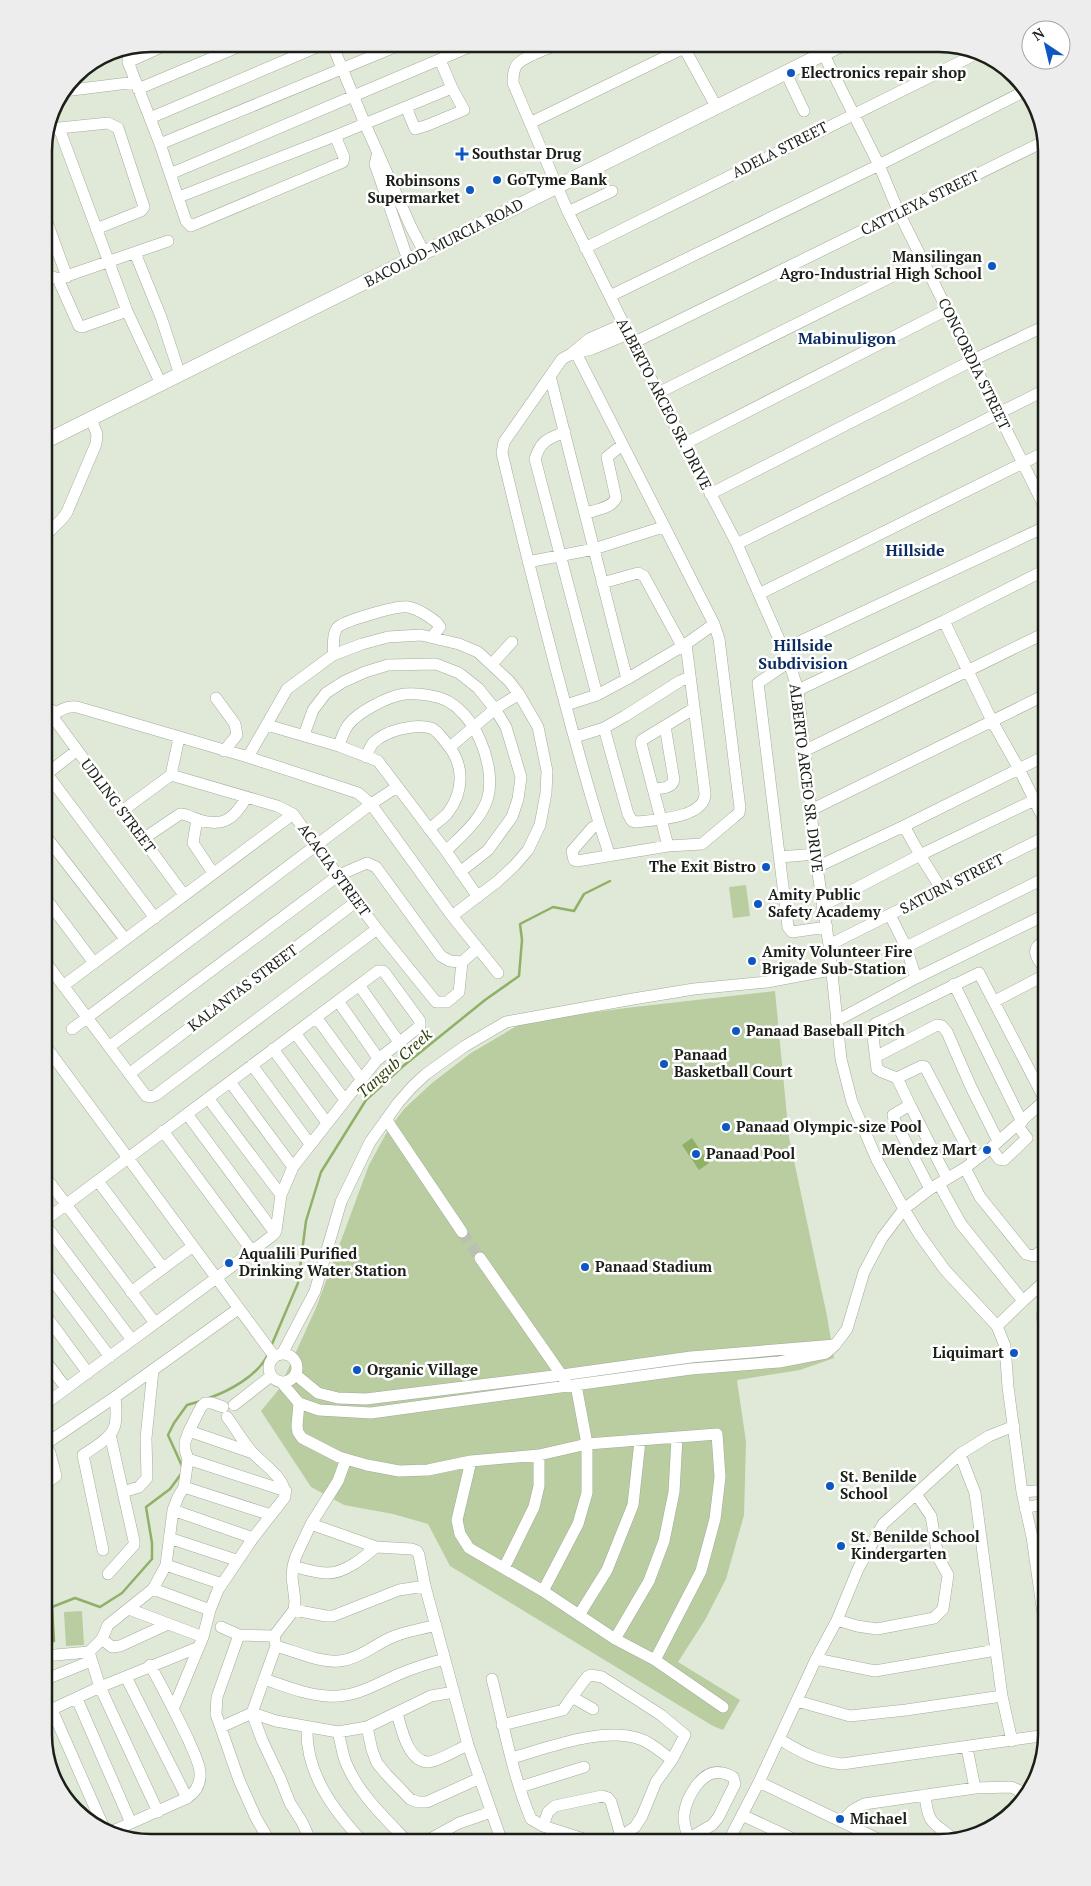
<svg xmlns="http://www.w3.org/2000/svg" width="1091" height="1886" font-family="'PT Serif',serif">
	<rect width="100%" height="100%" fill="#e0e9d7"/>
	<path fill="#b9cda1" d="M746 885 750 916 733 918 729 887Z
		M775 991 789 1137 827 1316 834 1358 800 1370 737 1380 746 1442 744 1515 726 1579 705 1620 678 1662 740 1700 723 1730 713 1726 450 1566 428 1524 393 1514 344 1505 311 1487 261 1411 279 1389 316 1308 369 1165 388 1130 405 1108 432 1083 471 1053 520 1024 529 1021 626 1008Z
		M82 1611 84 1645 66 1646 64 1612Z"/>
	<path fill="#90b067" d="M692 1138 709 1163 699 1170 682 1145Z"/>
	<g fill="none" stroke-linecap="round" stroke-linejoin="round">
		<path stroke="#90b067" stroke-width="2.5" d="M272 1344 298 1283 306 1221 321 1172 366 1100 402 1067 485 1000 519 976 522 940 520 924 553 907 574 911 584 894 610 881
			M209 1398C229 1391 257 1376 267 1356
			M182 1466 168 1435 174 1423 187 1405 201 1401
			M44 1641H54L52 1607 75 1598 100 1607 122 1593 152 1559V1543L146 1507 170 1489 181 1474"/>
		<path stroke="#b9c1b1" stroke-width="11" stroke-dasharray="11 5.5" stroke-linecap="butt" d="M462 1232 480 1258"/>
		<defs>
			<path id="minor" d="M332 44 365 124 411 227 424 252
				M531 44 534 54C518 62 513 63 513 83L568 212 658 393 737 544 789 662 798 690 817 867 829 945 841 1059 852 1102 877 1160 904 1209 919 1234 945 1270 997 1326 1005 1346 1008 1387 1022 1492 1032 1537 1047 1642
				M682 44 717 108
				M129 48 128 62 160 144 186 221 191 226 343 162 344 157 335 136
				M823 53 879 165 899 213 923 261 1047 512
				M534 54 559 44
				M128 62 168 44
				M786 73 804 111
				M138 89 245 44
				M64 91 136 82
				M406 107 415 129 428 125 464 110 452 88 440 60
				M150 118 324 44
				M530 123 692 44
				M59 128 108 123 118 128 144 207 141 211 96 229
				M47 130 59 128 127 311 161 384
				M160 144 402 44
				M378 152 375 164 408 260
				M170 174 476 44
				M179 197 335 136 452 88
				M568 212 612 191
				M44 214 67 277
				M585 248 976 54
				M135 253 161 317 180 375
				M44 274 58 279 168 241
				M58 279 79 326 82 327 127 311
				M610 296 879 165 1025 91
				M633 343 1045 141
				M575 351 714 624 719 639 740 808 739 813 734 817 702 844 668 846 577 861 574 860 572 851 592 828 599 824
				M573 353 592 349 628 334
				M550 376 627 679
				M658 393 923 261
				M565 432C548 439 541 440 535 459L597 695
				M684 444 948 309
				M710 494 973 360 1047 325
				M586 513C596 510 612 508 616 498L607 457 622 445
				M44 539C50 528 61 523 67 512L96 444 97 434 91 419
				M737 544 1047 389
				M528 562 594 549 663 527
				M602 583 638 573 644 576 682 646
				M759 594 1047 451
				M944 621 992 721 1019 769 1047 826
				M784 649 1047 526
				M333 655C334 647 332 635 337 628 343 621 398 605 408 607 416 608 437 620 440 627L432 637
				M789 662 758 683 788 927 792 932 827 927
				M492 664 512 642
				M798 690 944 621 1047 569
				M216 698 235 724 237 735 224 751
				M566 705 597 695 627 679 686 644 714 624
				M44 706 57 713
				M52 716 184 895
				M44 722C54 715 63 705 77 707L248 757 358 793 371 804 452 916 498 973
				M267 725 339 746 378 761 446 851 478 897
				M604 728 628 814 632 821 637 822C655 820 706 818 705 793L686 644
				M304 735 313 710 326 693 343 682 365 672 388 665 436 664 459 673 478 688 495 709 506 727 521 777 518 799 512 817 488 850 460 872
				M575 737 604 728 625 716 680 681 690 677
				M339 746C341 739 344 731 348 725 358 712 388 696 405 694 415 693 433 695 443 699 474 711 496 764 488 797 482 819 462 835 446 851
				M450 747 495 709 519 694
				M804 751 1047 632
				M248 757 287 689 333 655 362 644 388 637 421 635 459 644 478 652 509 681 519 694 538 727 547 771 546 793 540 825 528 850 515 865 498 881 452 916
				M366 757C368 752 370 747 373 743 385 731 414 723 431 728 437 730 443 739 447 744 465 765 464 792 447 814 442 819 435 824 429 829
				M47 774 155 918
				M171 775 179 738
				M44 776 76 751
				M653 789C661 788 671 789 674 780L665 726
				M811 810 1047 694
				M122 811 171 775 277 806 293 814 377 929 436 1002H447L459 992 462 962 478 948
				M197 819 193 843 213 873
				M904 826 920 855 942 890
				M44 834 125 939
				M143 839 180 814C187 814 193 818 199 820 224 827 234 819 246 798
				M668 846 641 743 642 740 693 709
				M610 856C595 814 584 771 572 729 547 637 524 546 502 453L504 442 562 359 571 354 589 339 623 324
				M780 857 816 854
				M817 867 904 826 1047 755
				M44 896 94 963
				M822 906 920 855 1047 794
				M890 915 906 947 916 978
				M829 945 1047 836
				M906 947 1047 877
				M44 960 146 1096 151 1097 156 1095 377 929
				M1047 983 1043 976 1047 972C1037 957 1027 950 1047 939
				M954 984 1022 1122
				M359 985 399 1042
				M63 986 293 814
				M338 1001 378 1058
				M995 1001 1043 976
				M316 1017 362 1080
				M836 1021 916 978 1047 914
				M72 1029 371 804 397 787
				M295 1033 345 1100
				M44 1044 274 1356
				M109 1047 339 875 367 863 376 867 441 956 450 961 462 962
				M273 1049 327 1123
				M877 1056 937 1025 942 1026 947 1032 971 1087 998 1141
				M252 1065 310 1144
				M129 1074 357 901
				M897 1078 922 1066 925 1067 974 1161
				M230 1082 293 1167
				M208 1098 281 1195
				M910 1105 947 1178
				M187 1114 275 1233
				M386 1119 462 1232
				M163 1131 252 1251
				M991 1148 999 1159 1004 1160 1027 1138 1017 1125
				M965 1168 980 1197 1026 1254 1034 1256 1047 1247
				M44 1175 155 1323
				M98 1181 163 1268
				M939 1184 961 1224 1023 1301 1047 1279
				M930 1189 894 1119 893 1115 910 1105 897 1078 882 1072 877 1069 872 1028 875 1024 979 973 1045 1100 1047 1098
				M44 1223 132 1340
				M480 1258 565 1380
				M44 1269 110 1357
				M131 1292 193 1246
				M44 1313 88 1373
				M997 1326 1023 1301
				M1047 1348 1042 1315 1047 1304
				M269 1368a14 14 0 1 1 28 0a14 14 0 1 1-28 0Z
				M282 1354 315 1291 341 1202 370 1142 398 1103 412 1087 426 1074 465 1046 506 1022 633 999 694 989 767 982 830 970
				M44 1359 66 1388
				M296 1375 318 1393 338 1398 366 1399 562 1375 691 1357 835 1345
				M282 1383 299 1403 319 1410 371 1413 691 1369 779 1362 826 1353 835 1345 847 1329 864 1272 882 1238 904 1209 930 1189 965 1168 991 1148 1045 1100
				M299 1403 297 1426 298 1432 302 1438 339 1457 367 1465 399 1471 428 1470 471 1461 539 1455 587 1444 717 1434 720 1477 715 1519 701 1571 655 1660
				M44 1405C120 1348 198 1293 273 1235L276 1231 281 1195 293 1167 376 1061 420 1026V1021L385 973 383 971H378L44 1221
				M234 1405 271 1376
				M189 1431 253 1453
				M44 1445 115 1397
				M960 1454 975 1493 1002 1696 1012 1741
				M188 1459 286 1491
				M471 1461 457 1520 460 1534 469 1548 543 1591 615 1639 655 1660 723 1707
				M44 1485 56 1476 50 1453 45 1444
				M184 1487 271 1515
				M123 1492 139 1487 147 1478 146 1438 153 1370
				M1022 1492 1047 1490
				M1025 1508 1047 1503
				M173 1510 253 1538
				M311 1524 376 1547 412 1549 417 1551 419 1555 425 1586 468 1745 502 1842
				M169 1538 236 1560
				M103 1550 83 1455C93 1448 112 1438 115 1425 117 1416 116 1406 115 1397L238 1309
				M166 1565 222 1584
				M293 1566C304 1569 316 1573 328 1573 345 1573 363 1558 376 1547
				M504 1568 534 1507 539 1486V1455
				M108 1574 134 1545V1541L110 1434
				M153 1589 210 1610
				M543 1591 578 1524 587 1493V1444L576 1385
				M129 1609 203 1637
				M294 1610 326 1616H333L399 1590 425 1586
				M579 1615 607 1570 633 1505 640 1441
				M837 1620 857 1626 877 1629 934 1618 943 1609 948 1575 938 1557 931 1516 916 1494
				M221 1627 239 1635 274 1636
				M239 1635 217 1697 216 1714 239 1780 256 1818 270 1842
				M102 1639 112 1647 120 1646 168 1624
				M615 1639 649 1581 664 1541 674 1492 677 1438
				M276 1646C294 1651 321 1663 339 1661 360 1659 376 1643 395 1636 408 1631 422 1629 436 1625
				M89 1652 100 1687 158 1812
				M44 1656 89 1652 102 1639 108 1625 153 1589 166 1565 173 1510 178 1497 184 1487 188 1459 185 1450V1442L189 1431 201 1407 205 1403H212L223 1407
				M816 1659 875 1671 996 1650
				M126 1677 187 1798
				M264 1679C285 1686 306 1695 328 1696 354 1698 375 1685 397 1675 413 1668 429 1663 445 1659
				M492 1679C504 1726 512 1774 531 1819L543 1826 590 1841 617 1839
				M44 1680 91 1661
				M572 1697 587 1677 591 1675 602 1677 661 1715 685 1735 672 1760 656 1782 642 1816 635 1827 617 1839 618 1842
				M77 1699 131 1823
				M797 1701 850 1716 906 1710 1002 1696
				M174 1707 203 1637 210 1610 218 1590 253 1538 285 1497C287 1479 264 1465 253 1453 243 1442 236 1429 227 1417
				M52 1710 104 1828
				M44 1713 100 1687 199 1647
				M397 1713C401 1727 408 1763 429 1762 439 1761 458 1749 468 1745
				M502 1725 559 1711 563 1710 572 1697 593 1709
				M221 1727 252 1713 276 1721 338 1732 367 1727 431 1696 454 1692
				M307 1727C305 1772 333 1810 363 1842
				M367 1727 372 1750 377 1763 386 1774 410 1799 418 1802H427L480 1778
				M338 1732C341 1742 342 1753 346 1763 359 1794 383 1816 406 1840L412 1842
				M779 1739C801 1752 816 1761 842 1764L1047 1735
				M967 1748 975 1788
				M511 1758C548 1748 603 1726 640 1739 652 1743 662 1753 672 1760
				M54 1778 57 1785
				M759 1782 884 1842
				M520 1787 584 1767
				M925 1795C928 1825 933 1822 954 1839
				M742 1815 800 1842
				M842 1821 853 1810 864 1804 975 1788 1011 1787 1018 1790 1024 1799
				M543 1826 548 1812 555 1806 602 1796 608 1798 611 1802 621 1836
				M113 1831 187 1798C196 1792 201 1784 200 1772 199 1761 192 1749 188 1739 176 1714 164 1690 150 1665
				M688 1839 712 1825 718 1818 735 1784 733 1777C730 1776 726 1773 722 1773 702 1768 686 1798 684 1815 683 1824 687 1834 690 1842
				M311 1842 302 1822 290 1803 280 1778 262 1740 252 1713 276 1646 274 1636 294 1610 295 1601 292 1577 293 1566 296 1556 311 1524 338 1481 346 1459
				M420 1842 430 1839 459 1823 491 1812
				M728 1842 759 1782 816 1659 837 1620 858 1569 883 1524 960 1454 989 1436 1014 1426"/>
			<path id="major" d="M44 442 843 44"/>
		</defs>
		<use href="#minor" stroke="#a3ab9a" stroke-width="12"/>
		<use href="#major" stroke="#a3ab9a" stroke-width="15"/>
		<use href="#minor" stroke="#fff" stroke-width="11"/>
		<use href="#major" stroke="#fff" stroke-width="14"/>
	</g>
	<g fill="#0e57c2" stroke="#fff" stroke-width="2">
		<circle cx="791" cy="73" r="5"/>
		<path d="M459.5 146.5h5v5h5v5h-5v5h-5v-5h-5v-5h5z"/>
		<circle cx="497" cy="180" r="5"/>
		<circle cx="470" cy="190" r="5"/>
		<circle cx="992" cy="266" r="5"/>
		<circle cx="766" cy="867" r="5"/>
		<circle cx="758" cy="904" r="5"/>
		<circle cx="752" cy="961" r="5"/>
		<circle cx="736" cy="1031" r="5"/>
		<circle cx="664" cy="1064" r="5"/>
		<circle cx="726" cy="1127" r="5"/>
		<circle cx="987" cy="1150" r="5"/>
		<circle cx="696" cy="1154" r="5"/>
		<circle cx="229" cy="1263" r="5"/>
		<circle cx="585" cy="1267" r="5"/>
		<circle cx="1014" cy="1353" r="5"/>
		<circle cx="357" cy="1370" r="5"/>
		<circle cx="830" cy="1486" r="5"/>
		<circle cx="841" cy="1546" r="5"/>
		<circle cx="840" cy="1819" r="5"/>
	</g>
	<g text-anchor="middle" stroke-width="5" stroke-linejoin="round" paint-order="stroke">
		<g font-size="15" font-weight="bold" fill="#1c1f18" stroke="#fff" text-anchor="start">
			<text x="801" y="78">Electronics repair shop</text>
			<text x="472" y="159">Southstar Drug</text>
			<text x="507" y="185">GoTyme Bank</text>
			<text x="460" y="186" text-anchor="end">Robinsons<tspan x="460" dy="17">Supermarket</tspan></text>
			<text x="982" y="262" text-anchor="end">Mansilingan<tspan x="982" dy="17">Agro-Industrial High School</tspan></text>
			<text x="756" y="872" text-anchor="end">The Exit Bistro</text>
			<text x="768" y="900">Amity Public<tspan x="768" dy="17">Safety Academy</tspan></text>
			<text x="762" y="957">Amity Volunteer Fire<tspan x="762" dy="17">Brigade Sub-Station</tspan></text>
			<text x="746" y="1036">Panaad Baseball Pitch</text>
			<text x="674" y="1060">Panaad<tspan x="674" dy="17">Basketball Court</tspan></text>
			<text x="736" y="1132">Panaad Olympic-size Pool</text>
			<text x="977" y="1155" text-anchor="end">Mendez Mart</text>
			<text x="706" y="1159">Panaad Pool</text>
			<text x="239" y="1259">Aqualili Purified<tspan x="239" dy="17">Drinking Water Station</tspan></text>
			<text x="595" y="1272">Panaad Stadium</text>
			<text x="1004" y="1358" text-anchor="end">Liquimart</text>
			<text x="367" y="1375">Organic Village</text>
			<text x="840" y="1482">St. Benilde<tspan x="840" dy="17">School</tspan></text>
			<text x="851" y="1542">St. Benilde School<tspan x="851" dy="17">Kindergarten</tspan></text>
			<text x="850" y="1824">Michael</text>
		</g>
		<g font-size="15" fill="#1c1f18" stroke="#fff">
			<text transform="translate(780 150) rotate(-27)" y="5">ADELA STREET</text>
			<text transform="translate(920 203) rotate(-26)" y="5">CATTLEYA STREET</text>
			<text transform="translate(444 243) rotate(-27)" y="5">BACOLOD-MURCIA ROAD</text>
			<text transform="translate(974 364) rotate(64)" y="5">CONCORDIA STREET</text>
			<text transform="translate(664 404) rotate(63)" y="5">ALBERTO ARCEO SR. DRIVE</text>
			<text transform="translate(806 778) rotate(83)" y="5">ALBERTO ARCEO SR. DRIVE</text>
			<text transform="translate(118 806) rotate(53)" y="5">UDLING STREET</text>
			<text transform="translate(334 870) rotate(54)" y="5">ACACIA STREET</text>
			<text transform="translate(952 884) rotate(-27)" y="5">SATURN STREET</text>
			<text transform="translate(243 988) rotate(-37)" y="5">KALANTAS STREET</text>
		</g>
		<g font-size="16" font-weight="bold" fill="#092b5f" stroke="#fff">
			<text x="847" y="344">Mabinuligon</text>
			<text x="915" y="556">Hillside</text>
			<text x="803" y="651">Hillside<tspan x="803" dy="18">Subdivision</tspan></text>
		</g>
		<g font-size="16" font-style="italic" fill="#2e420b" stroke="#fff">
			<text transform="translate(394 1063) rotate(-42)" y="6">Tangub Creek</text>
		</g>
	</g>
	<path d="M0 0H1091V1886H0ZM151 52H939A99 99 0 0 1 1038 151V1735A99 99 0 0 1 939 1834H151A99 99 0 0 1 52 1735V151A99 99 0 0 1 151 52Z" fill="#ededed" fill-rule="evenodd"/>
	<path fill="none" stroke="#1c1f18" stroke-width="2.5" d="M151 52H939A99 99 0 0 1 1038 151V1735A99 99 0 0 1 939 1834H151A99 99 0 0 1 52 1735V151A99 99 0 0 1 151 52Z"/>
	<g transform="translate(1046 45) rotate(325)"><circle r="24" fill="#ffffff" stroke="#a4a5a3"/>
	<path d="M0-4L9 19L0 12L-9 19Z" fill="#0e57c2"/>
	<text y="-8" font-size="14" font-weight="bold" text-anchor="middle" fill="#1c1f18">N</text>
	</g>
</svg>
